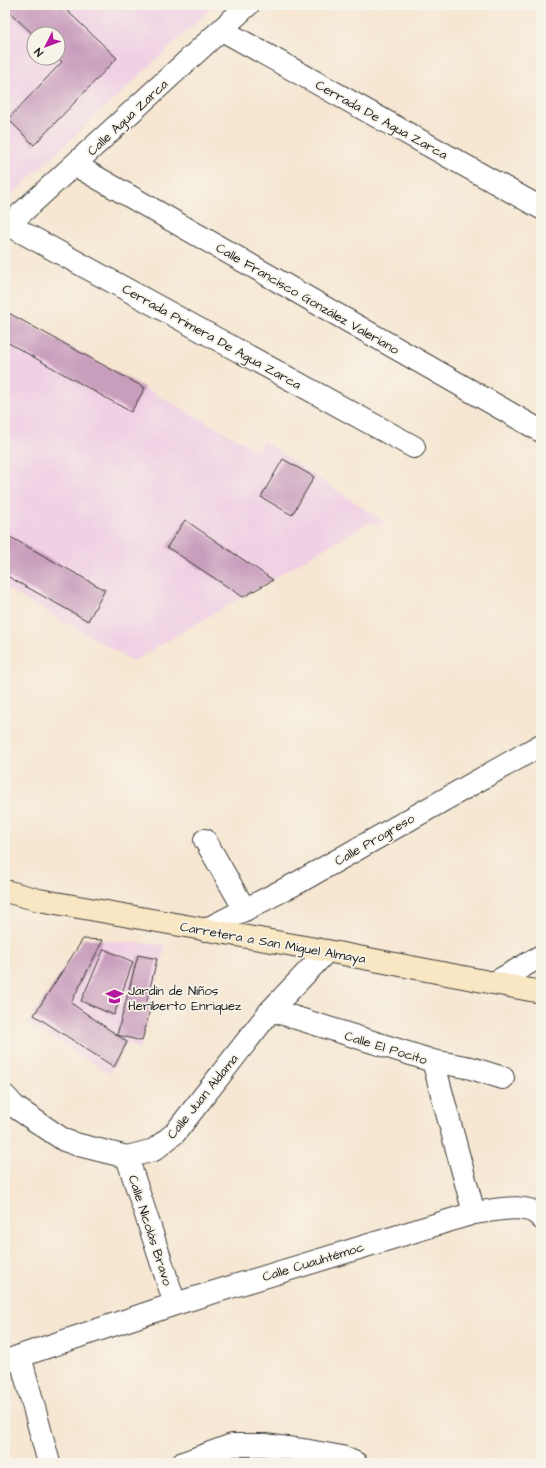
<svg xmlns="http://www.w3.org/2000/svg" width="546" height="1468" font-family="'Architects Daughter',sans-serif">
	<rect width="100%" height="100%" fill="#f7f3e8"/>
	<filter id="ink" filterUnits="userSpaceOnUse"><feTurbulence type="fractalNoise" baseFrequency=".025" numOctaves="2"/><feDisplacementMap in="SourceGraphic" scale="8" xChannelSelector="R" yChannelSelector="G"/><feConvolveMatrix kernelMatrix="1 2 1 2 8 2 1 2 1" color-interpolation-filters="sRGB"/></filter>
	<filter id="wash" filterUnits="userSpaceOnUse"><feTurbulence type="fractalNoise" baseFrequency=".012" numOctaves="4" result="noise"/><feDisplacementMap in="SourceGraphic" scale="16" xChannelSelector="R" yChannelSelector="G"/><feGaussianBlur stdDeviation="0.9" result="paint"/><feColorMatrix in="noise" values="0 0 0 0 0 0 0 0 0 0 0 0 0 0 0 0 0 1.4 0 .05"/><feComposite in="paint" operator="in"/></filter>
	<g filter="url(#wash)">
		<rect width="100%" height="100%" fill="#f6e6d2"/>
		<path fill="#f0d0e4" fill-rule="evenodd" d="M5 5H215L5 201ZM34 34H58V58H34Z
			M5 311 257 450 263 441 387 524H366L133 661 5 588Z
			M83 939 166 945 139 1051 127 1042 110 1074 28 1023Z"/>
		<g id="blocks">
			<path fill="#c99ebd" d="M5 5H61L117 58 34 145 8 119 62 62 58 58V34L34 35 5 8Z
				M5 311 145 388 131 412 5 341Z
				M283 459 314 477 292 515 261 497Z
				M185 520 273 580 243 597 167 547Z
				M5 534 105 590 88 621 5 575Z
				M83 939 103 940 71 1003 127 1042 114 1067 34 1015Z
				M104 949 133 962 114 1015 81 1001Z
				M138 955 157 959 146 1004 151 1005 142 1041 117 1035Z"/>
		</g>
	</g>
	<g filter="url(#ink)">
		<use href="#blocks" fill-opacity="0" stroke="#3d3a37" stroke-width="1"/>
		<g fill="none" stroke-linecap="round" stroke-linejoin="round">
			<defs>
				<path id="street" d="M222 30 541 208
					M75 165 541 431
					M9 225 414 447
					M5 228 248 5
					M205 840 245 910
					M205 930 299 882 541 745
					M494 983 541 956
					M271 1010 433 1061 471 1068 503 1078
					M433 1061 474 1213
					M5 1096 15 1107 64 1140 75 1144 127 1157 154 1150 175 1133 271 1010 327 951
					M127 1157 175 1304
					M20 1356 49 1463
					M5 1362 20 1356 175 1304 474 1213C492 1211 529 1201 541 1218
					M183 1463 232 1445H265L309 1451 342 1457 356 1463"/>
				<path id="secondary" d="M5 891 39 900 327 951 541 992"/>
			</defs>
			<use href="#street" stroke="#3d3a37" stroke-width="24"/>
			<use href="#secondary" stroke="#3d3a37" stroke-width="24"/>
			<use href="#street" stroke="#fff" stroke-width="22"/>
			<use href="#secondary" stroke="#f9e7c3" stroke-width="22"/>
		</g>
	</g>
	<defs>
		<symbol id="school-bare" viewBox="-9 -9 18 18"><path d="M0-5L7-2L0 1L-7-2ZM-4 1L0 2.5L4 1V4Q0 6-4 4Z" fill="#b5179e" stroke="#f7f3e8" stroke-width="2.5" paint-order="stroke"/></symbol>
	</defs>
	<g fill-rule="evenodd">
		<use href="#school-bare" x="102" y="984" width="25" height="25"/>
	</g>
	<g text-anchor="middle" stroke-width="3.5" stroke-linejoin="round" paint-order="stroke">
		<g font-size="13" fill="#1c1c1c" stroke="#f7f3e8">
			<text transform="translate(127 117) rotate(-43)" y="5">Calle Agua Zarca</text>
			<text transform="translate(382 119) rotate(29)" y="5">Cerrada De Agua Zarca</text>
			<text transform="translate(308 298) rotate(30)" y="5">Calle Francisco González Valeriano</text>
			<text transform="translate(212 336) rotate(29)" y="5">Cerrada Primera De Agua Zarca</text>
			<text transform="translate(374 839) rotate(-30)" y="5">Calle Progreso</text>
			<text transform="translate(273 942) rotate(10)" y="5">Carretera a San Miguel Almaya</text>
			<text transform="translate(386 1047) rotate(17)" y="5">Calle El Pocito</text>
			<text transform="translate(202 1096) rotate(-51)" y="5">Calle Juan Aldama</text>
			<text transform="translate(151 1230) rotate(72)" y="5">Calle Nicolás Bravo</text>
			<text transform="translate(313 1261) rotate(-17)" y="5">Calle Cuauhtémoc</text>
		</g>
		<g font-size="13" fill="#1c1c1c" stroke="#f7f3e8" text-anchor="start">
			<text x="128" y="995">Jardín de Niños<tspan x="128" dy="15">Heriberto Enriquez</tspan></text>
		</g>
	</g>
	<rect width="546" height="1468" fill="none" stroke="#f7f3e8" stroke-width="20"/>
	<g transform="translate(46 46) rotate(228)"><circle r="19" fill="#f7f3e8" stroke="#9f9d96"/>
	<path d="M0-3L7 15L0 10L-7 15Z" fill="#b5179e"/>
	<text y="-6" font-size="11" font-weight="bold" text-anchor="middle" fill="#1c1c1c">N</text>
	</g>
</svg>
